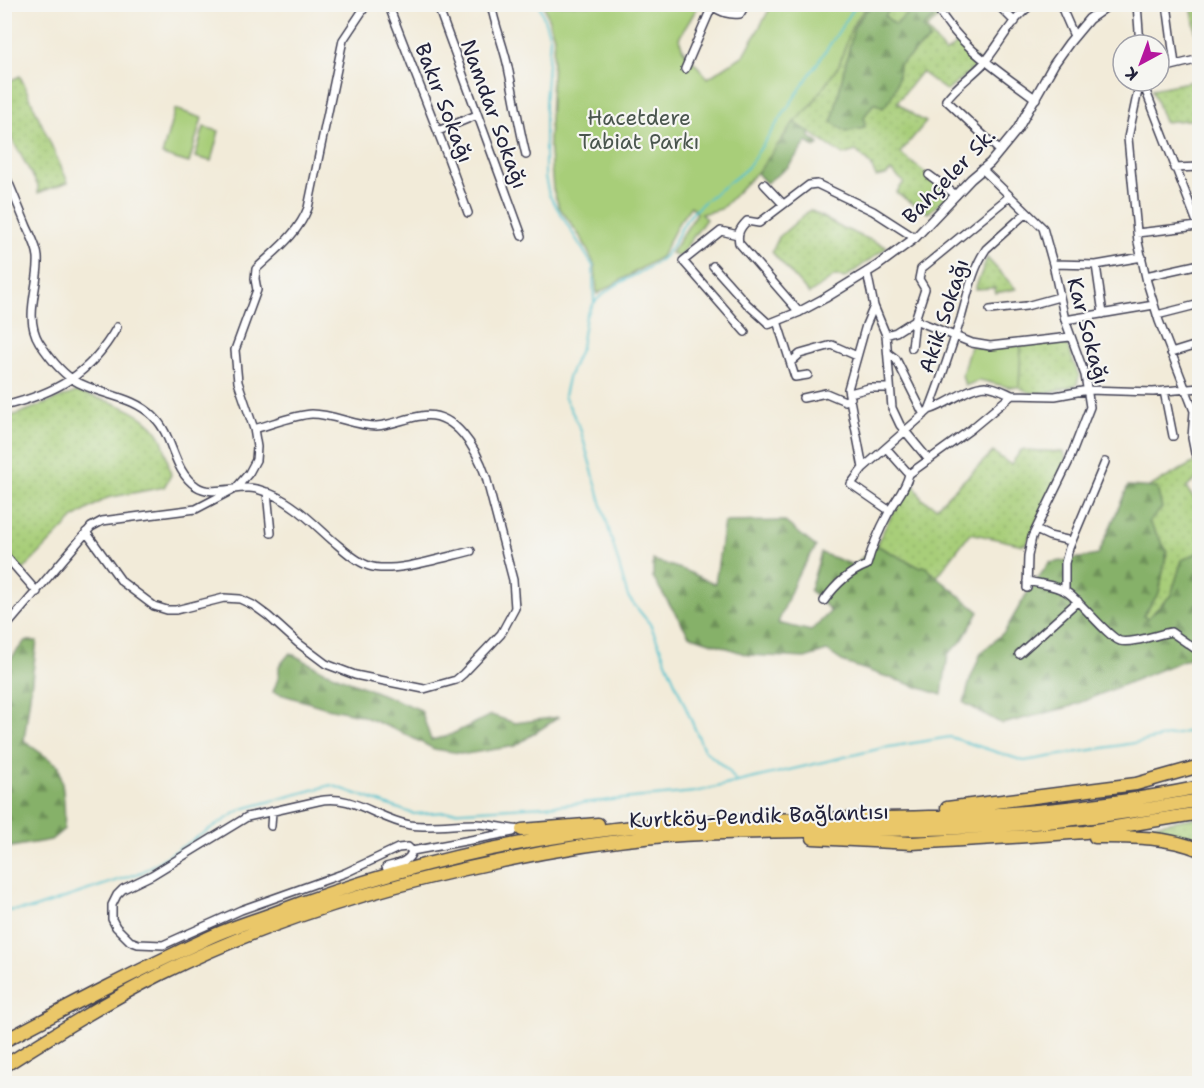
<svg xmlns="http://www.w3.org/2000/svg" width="1204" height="1088" font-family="'Shantell Sans',sans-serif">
	<defs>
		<pattern id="grass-dots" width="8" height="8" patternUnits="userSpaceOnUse" patternTransform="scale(1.5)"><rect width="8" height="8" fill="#a8ce79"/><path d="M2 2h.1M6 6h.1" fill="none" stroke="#90b16a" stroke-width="1.8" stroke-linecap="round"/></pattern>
		<pattern id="forest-firs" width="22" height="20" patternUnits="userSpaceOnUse" patternTransform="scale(1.5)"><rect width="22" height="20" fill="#86b169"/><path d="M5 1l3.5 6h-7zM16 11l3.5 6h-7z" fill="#6d9058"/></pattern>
	</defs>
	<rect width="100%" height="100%" fill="#f6f6f2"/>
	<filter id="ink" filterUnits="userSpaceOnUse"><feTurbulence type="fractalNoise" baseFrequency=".0167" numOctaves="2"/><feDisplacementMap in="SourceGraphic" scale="12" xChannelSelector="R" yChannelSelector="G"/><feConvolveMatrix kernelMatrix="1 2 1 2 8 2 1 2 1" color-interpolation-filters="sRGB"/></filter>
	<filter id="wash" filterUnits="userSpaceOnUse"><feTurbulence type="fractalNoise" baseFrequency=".008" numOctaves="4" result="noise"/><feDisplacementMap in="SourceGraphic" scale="24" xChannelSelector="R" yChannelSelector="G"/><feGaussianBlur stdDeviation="1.35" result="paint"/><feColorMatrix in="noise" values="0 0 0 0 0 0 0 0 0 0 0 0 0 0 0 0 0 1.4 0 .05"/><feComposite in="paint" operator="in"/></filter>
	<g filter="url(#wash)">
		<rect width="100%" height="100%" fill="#f2ebd9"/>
		<path fill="url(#grass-dots)" stroke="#65785a" stroke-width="1.5" d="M867 5H934L941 16 926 28 945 53 958 43 980 63 947 91 921 72 897 102 915 116 926 122 900 153 951 193 928 213 896 193 904 182 891 171 886 175 876 177 871 165 856 151 843 155 794 122 810 107 839 65 852 26Z
			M1191 5H1199V33L1196 34Z
			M20 76 68 182 38 193V186L8 132 5 109V83Z
			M1199 80V119L1164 122 1152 89Z
			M810 210 838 226 887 247 845 278 835 276 809 294 772 252 779 237Z
			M987 258 1016 289 995 293V288L975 289Z
			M1060 341 1067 345 1079 376 1077 385C1059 390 1036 400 1019 387L1021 345Z
			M76 392C104 399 146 410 161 438 166 448 168 464 171 475L164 487 107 498 75 517 22 571 5 550 4 419Z
			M1021 450 1064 452 1066 460 1027 543 1023 545 970 533 937 577 924 566 919 567 876 545 911 478 922 499 936 507 993 452 1011 465Z
			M1195 462 1199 465V477L1186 488 1199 504 1200 562 1151 626 1131 620 1145 537 1149 487Z
			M1199 817V845L1183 838 1123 830Z"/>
		<path fill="url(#forest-firs)" stroke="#546a52" stroke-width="1.5" d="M870 5H893L885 16 896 25 904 16 919 9 921 5H931L937 15 923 27 930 39 899 65C898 85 896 93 883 108L874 103 864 117 865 128 846 132 832 122 854 27Z
			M794 122 810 133V137L819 144 815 147 807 142 787 168 766 183 757 173Z
			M1128 486 1157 488 1162 508 1149 522 1167 551 1159 593 1143 616 1148 618 1171 595 1182 560 1199 552V654L1069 707 1002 724 964 703 970 680 981 653 1005 631 1026 595 1049 563 1098 555Z
			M784 521 816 547 797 576 778 623 811 631 831 611 810 590 821 553 854 565 876 545 919 567 924 566 979 612 962 641 948 654 942 695 845 663 827 651 805 658 748 655 689 635 653 578V560L684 570 715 584 724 522Z
			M25 641H37L24 741 59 766C63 786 66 808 64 829L51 840 5 848V666Z
			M290 653 322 670 421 710 431 740 448 736 491 715 515 723 559 717 515 746 466 754 434 749 403 733 360 715 327 708 273 692 279 676V666Z"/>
		<path fill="#a8ce79" stroke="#65785a" stroke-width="1.5" d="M544 5H699L679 38 683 50 708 78 744 55 772 5H867L852 26 839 65 810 107 794 122 761 168 721 209 701 214 706 219 679 257 671 253 697 213 691 206 679 222 661 257 597 294 595 266 582 239 559 207 553 189 549 141 554 37Z
			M175 109 202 118 189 163 162 155Z
			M204 127 219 131 211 161 195 157Z
			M1021 345 1019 387H1008L980 380 965 386 962 375 970 346 993 348Z"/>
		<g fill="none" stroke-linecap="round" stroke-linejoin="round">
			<path stroke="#56c2ce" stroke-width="2" d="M539 4 550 37 545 102V177L549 195 593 266 594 303 586 316 581 347 568 378 564 396 580 428 628 597 650 624 704 750 729 771 737 783
				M594 303C611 283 639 276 660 260 673 251 678 230 688 218 705 197 729 185 748 167L857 4
				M4 911 32 909 142 872 242 809 331 785 414 814 560 805 695 792 883 748 950 737 1024 761 1140 742 1200 729"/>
		</g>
	</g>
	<g filter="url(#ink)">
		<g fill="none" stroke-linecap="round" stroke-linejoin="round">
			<defs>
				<path id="minor" d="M388 4 448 158 468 213
					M437 4 522 236
					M491 4C495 27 505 49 509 72 515 100 519 127 526 155
					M935 4C958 46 999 71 1036 99
					M997 4 1015 22
					M1060 4 1074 36
					M1137 4 1140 45
					M1167 4 1175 65
					M712 6C722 13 729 15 740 14L746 4
					M685 69 713 4
					M1159 69 1200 59
					M1140 81 1128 138 1138 242 1147 282 1159 321 1194 411 1192 438 1195 453 1200 460
					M1142 81 1200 230
					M438 131 477 115
					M1000 151 946 100C956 86 972 76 984 63 999 46 1013 16 1033 4
					M1174 168 1200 167
					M982 169 1043 228 1053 264 1065 320 1085 375 1090 407 1069 461 1032 537 1028 556 1027 588
					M4 172C12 190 19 208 27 227 31 236 37 246 38 257 40 284 23 316 39 342 47 354 60 371 72 379 98 396 131 394 154 417 174 436 172 470 196 486 210 496 233 487 249 488 256 488 264 491 271 494 295 504 313 523 332 540 343 549 355 561 369 566 393 574 445 557 471 551
					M929 175 956 195
					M764 184 783 204
					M1137 233 1198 226
					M738 235 721 231 683 261 745 332
					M1053 264 1096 265 1142 257
					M1096 265 1103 314
					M713 266 747 304 769 324
					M1146 276 1200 264
					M874 306 886 335 892 408 900 425 929 460
					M990 310 1026 306 1059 297
					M799 312 739 243C737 233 740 228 747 221L759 223 809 185 817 184 873 211 915 238
					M1157 315 1200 304
					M1065 320 1154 305
					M777 321 795 377 808 375
					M886 335 896 332 915 320 972 343 990 346 1070 337
					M912 348 915 320 925 289 919 279 921 269 1010 196
					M888 353 896 359 924 415
					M1171 353 1200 344
					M791 362 800 354 832 345 857 356
					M1164 391 1173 436
					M850 393 869 388H890
					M803 398 826 393 845 401 851 398
					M4 406C56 393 90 375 117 327
					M929 410C941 380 951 349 961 318 968 294 972 270 986 249L1026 213
					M887 449 909 474
					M863 468 848 389 866 325 874 306 867 272
					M909 474 970 430 1012 395 1055 396 1088 390 1153 392 1200 388
					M267 492 271 533
					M890 511 851 484 863 468 929 410C947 405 967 387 985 386 994 386 1005 392 1012 395
					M1036 530 1049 536 1071 541
					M86 532 122 582 154 606 167 610H176L224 598 240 599 253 605 268 616 298 643 326 664 355 675 424 689 456 680 463 674 501 634 515 608 513 580 486 477C477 450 455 410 421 416 406 418 392 425 376 426 354 426 334 414 312 414 298 414 269 425 254 429
					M4 554 37 592
					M1027 581C1040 584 1057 585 1068 593 1082 603 1108 637 1120 641 1132 644 1158 634 1171 632L1194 648 1200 647
					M1065 591V563L1069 548 1105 462
					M824 601C835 585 849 572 867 565 872 546 880 529 889 512 896 499 906 489 909 474
					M4 629 91 527 102 521 196 509 236 488 249 473 256 460 257 447 254 429 238 382 235 350 257 290 255 279 256 269C276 250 298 234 308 208L343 40 367 4
					M1019 654 1078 601
					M271 826 272 812
					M412 851 513 832
					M386 867C396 864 410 862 412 851L408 847 398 848 345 873 241 910 163 945 138 944 130 941 116 927 112 919V905L117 895 123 889 152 875 247 817 318 801C352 793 377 819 410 825 432 828 454 824 476 824 491 824 506 829 522 830"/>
				<path id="tertiary" d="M769 324 799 312 825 298 877 266 915 238 971 179 990 163 1017 130 1054 64 1069 43 1089 19 1110 4"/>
				<path id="motorway" d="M947 808 1136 784 1200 766
					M522 830 598 824
					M1095 837C1131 837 1165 836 1200 850
					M813 838 912 843 1028 836 1085 832 1200 813
					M4 1041C70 1006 136 971 204 940 226 929 250 922 274 913 395 867 525 836 654 825 758 817 861 820 965 816 1043 812 1123 803 1200 787
					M4 1066C55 1034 107 1001 161 974 267 921 381 886 497 862 552 850 608 841 664 836 762 829 860 832 958 828 1039 825 1120 815 1200 800"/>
			</defs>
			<use href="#minor" stroke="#414053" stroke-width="10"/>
			<use href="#tertiary" stroke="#414053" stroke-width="11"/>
			<use href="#motorway" stroke="#414053" stroke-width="15"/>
			<use href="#minor" stroke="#fff" stroke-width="7"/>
			<use href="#tertiary" stroke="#fff" stroke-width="8"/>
			<use href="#motorway" stroke="#eac769" stroke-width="12"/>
		</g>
	</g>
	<g text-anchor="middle" stroke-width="4.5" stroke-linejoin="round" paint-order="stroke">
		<g font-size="21" fill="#22223b" stroke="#f6f6f2">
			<text transform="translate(444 103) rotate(69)" y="7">Bakır Sokağı</text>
			<text transform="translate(494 114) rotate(70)" y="7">Namdar Sokağı</text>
			<text transform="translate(949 176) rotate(-46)" y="7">Bahçeler Sk.</text>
			<text transform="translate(944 316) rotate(-72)" y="7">Akik Sokağı</text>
			<text transform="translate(1088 331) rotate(75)" y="7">Kar Sokağı</text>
			<text transform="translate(759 816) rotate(-2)" y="7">Kurtköy-Pendik Bağlantısı</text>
		</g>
		<g font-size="21" fill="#4a564e" stroke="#f6f6f2">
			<text x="639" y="125">Hacetdere<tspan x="639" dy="24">Tabiat Parkı</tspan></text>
		</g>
	</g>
	<rect width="1204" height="1088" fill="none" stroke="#f6f6f2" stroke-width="24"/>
	<g transform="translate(1141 63) rotate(221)"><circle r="28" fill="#f6f6f2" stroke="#a1a1a9" stroke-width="1.5"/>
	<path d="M0-4.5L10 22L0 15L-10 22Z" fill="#b5179e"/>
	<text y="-9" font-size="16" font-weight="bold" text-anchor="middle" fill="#22223b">K</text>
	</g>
</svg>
